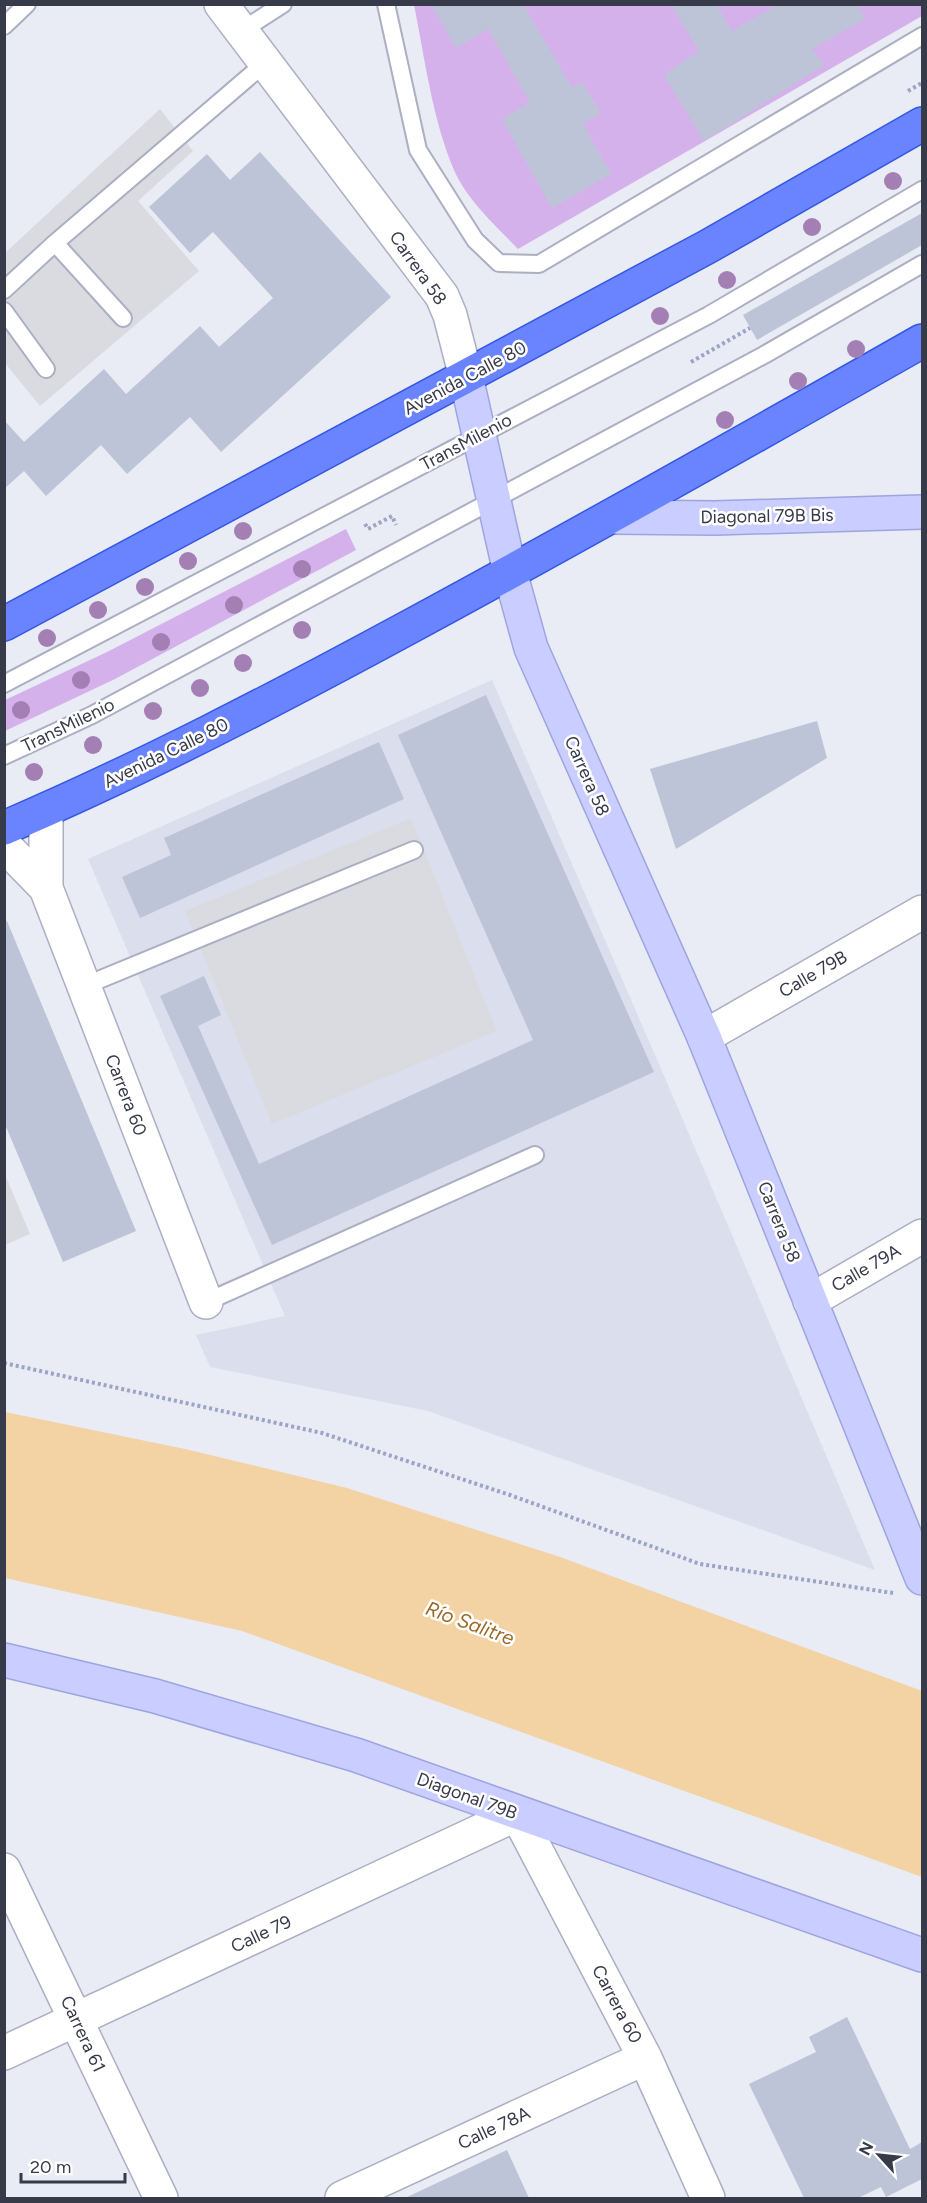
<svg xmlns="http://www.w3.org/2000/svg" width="927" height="2203" font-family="Figtree,sans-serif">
	<rect width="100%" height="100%" fill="#e9ebf5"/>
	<path fill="#dbdeed" d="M492 680 665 1078 875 1570 428 1411 210 1367 196 1335 285 1316 88 859Z"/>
	<path fill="#d5b1eb" d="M922 4V16L518 249C496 226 467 200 454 170 432 118 425 59 414 5Z
		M346 529 356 550 115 679 5 731V700L107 652Z"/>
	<path fill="#dadbe1" d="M160 109 193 151 138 201 199 271 40 406 5 363V253Z
		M411 818 497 1031 272 1124 185 911Z
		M4 1172 30 1234 5 1245H4Z"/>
	<path fill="#f3d2a4" d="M5 1412 185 1449 347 1488 560 1557 922 1691V1877L242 1631 5 1578Z"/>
	<path fill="#bec4d7" d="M431 4H523L572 88 582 82 601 113 583 124 611 174 552 208 502 119 530 102 488 29 456 48Z
		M671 4H716L732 31 778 4H857L865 19 812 49 824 65 704 141 664 75 699 51Z
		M260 152 391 297 221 452 190 417 127 474 101 445 46 496 24 471 4 489V420L24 442 104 369 126 394 200 326 219 347 273 298 213 232 190 253 149 207 207 154 230 180Z
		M922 213V245L757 340 743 315Z
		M486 695 654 1072 272 1245 160 996 204 976 221 1015 198 1026 259 1164 533 1040 398 735Z
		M817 721 827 758 676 849 650 769Z
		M379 742 404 799 140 918 122 877 171 855 164 838Z
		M7 921 136 1231 63 1262 4 1122V922Z
		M847 2017 910 2149 922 2142V2179L886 2197 881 2187 858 2198H804L749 2084 816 2052 809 2037Z
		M507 2150 529 2198H405L471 2167Z"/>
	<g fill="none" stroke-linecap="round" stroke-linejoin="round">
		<defs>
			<path id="lane" d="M386 4 418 150 475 240 499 263 539 264 922 36
				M4 26 27 4
				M241 31 283 4
				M55 243 123 318
				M4 290 55 243 265 63
				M4 311 46 369
				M4 684 709 315 922 190
				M4 756 92 715 764 355 922 264
				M84 986 414 850
				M206 1302 535 1155"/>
			<path id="street" d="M221 4 442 296 450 315 466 377
				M46 810V888L206 1302
				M4 845 46 888
				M704 1037 922 912
				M810 1301 922 1236
				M4 1870 161 2198
				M4 2053 517 1814 645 2058 708 2198
				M342 2198 645 2058"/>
			<path id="secondary" d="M466 377 510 572 531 648 704 1037 922 1578
				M611 517 715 518 922 512
				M4 1660 155 1696 356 1755 922 1955"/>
			<path id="highway" d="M4 624 707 247 922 124
				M4 828C144 768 278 698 411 626 583 533 753 437 922 341"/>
		</defs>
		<use href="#lane" stroke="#abafc1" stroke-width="20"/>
		<use href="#street" stroke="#abafc1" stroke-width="36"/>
		<use href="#secondary" stroke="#9ea4e0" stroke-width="36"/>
		<use href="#highway" stroke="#3558e4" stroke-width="36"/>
		<path stroke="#9ca3c4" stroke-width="4" stroke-dasharray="3 3" stroke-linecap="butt" d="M908 91 922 83
			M691 362 750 328
			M365 524 368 529 392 516 396 525
			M4 1363 322 1433 510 1495 700 1564 893 1593"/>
		<use href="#lane" stroke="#fff" stroke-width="16"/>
		<use href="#street" stroke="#fff" stroke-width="33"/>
		<use href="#secondary" stroke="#c9cdff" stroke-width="33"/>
		<use href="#highway" stroke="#6a83ff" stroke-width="33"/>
	</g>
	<g fill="#a47fb4">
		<circle cx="893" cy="181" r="9"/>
		<circle cx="812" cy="227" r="9"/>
		<circle cx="727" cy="280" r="9"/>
		<circle cx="660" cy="316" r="9"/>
		<circle cx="856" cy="349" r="9"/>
		<circle cx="798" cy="381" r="9"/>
		<circle cx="725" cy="420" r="9"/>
		<circle cx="243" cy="531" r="9"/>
		<circle cx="188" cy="561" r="9"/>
		<circle cx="302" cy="569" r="9"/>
		<circle cx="145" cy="587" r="9"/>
		<circle cx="234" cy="605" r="9"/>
		<circle cx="98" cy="610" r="9"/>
		<circle cx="302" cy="630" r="9"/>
		<circle cx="47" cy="638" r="9"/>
		<circle cx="161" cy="642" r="9"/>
		<circle cx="243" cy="663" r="9"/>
		<circle cx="81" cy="680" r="9"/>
		<circle cx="200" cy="688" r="9"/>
		<circle cx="21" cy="710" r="9"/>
		<circle cx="153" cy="711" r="9"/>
		<circle cx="93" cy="745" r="9"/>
		<circle cx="34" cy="772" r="9"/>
	</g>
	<g text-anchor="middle" stroke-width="5" stroke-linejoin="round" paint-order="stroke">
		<g font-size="18" fill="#373b49" stroke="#fff">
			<text transform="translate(418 268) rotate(55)" y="6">Carrera 58</text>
			<text transform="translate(465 378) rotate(-28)" y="6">Avenida Calle 80</text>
			<text transform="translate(466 442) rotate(-28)" y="6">TransMilenio</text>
			<text transform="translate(767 516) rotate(-1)" y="6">Diagonal 79B Bis</text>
			<text transform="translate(68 725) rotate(-26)" y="6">TransMilenio</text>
			<text transform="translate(166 753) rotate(-26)" y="6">Avenida Calle 80</text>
			<text transform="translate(587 776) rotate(66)" y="6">Carrera 58</text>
			<text transform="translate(813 974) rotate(-30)" y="6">Calle 79B</text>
			<text transform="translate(126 1095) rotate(69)" y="6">Carrera 60</text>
			<text transform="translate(779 1222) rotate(68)" y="6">Carrera 58</text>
			<text transform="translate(866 1268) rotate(-30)" y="6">Calle 79A</text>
			<text transform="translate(467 1796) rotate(20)" y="6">Diagonal 79B</text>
			<text transform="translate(261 1934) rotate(-25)" y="6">Calle 79</text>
			<text transform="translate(617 2004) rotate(62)" y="6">Carrera 60</text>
			<text transform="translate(83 2034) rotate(65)" y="6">Carrera 61</text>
			<text transform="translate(494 2128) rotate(-25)" y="6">Calle 78A</text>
		</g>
		<g font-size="20" font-style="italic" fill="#996a26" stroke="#fff">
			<text transform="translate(470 1623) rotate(20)" y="7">Río Salitre</text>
		</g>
	</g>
	<rect width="927" height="2203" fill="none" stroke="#373b49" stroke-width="12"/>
	<g transform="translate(879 2155) rotate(297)" stroke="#ffffff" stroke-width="4.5" paint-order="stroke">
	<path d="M0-4.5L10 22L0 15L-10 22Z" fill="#373b49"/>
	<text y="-9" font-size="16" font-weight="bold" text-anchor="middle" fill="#373b49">N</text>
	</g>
	<path d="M21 2173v9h104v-9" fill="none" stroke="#373b49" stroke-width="3"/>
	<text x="30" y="2173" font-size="18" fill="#373b49" stroke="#ffffff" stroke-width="4.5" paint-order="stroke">20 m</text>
</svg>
